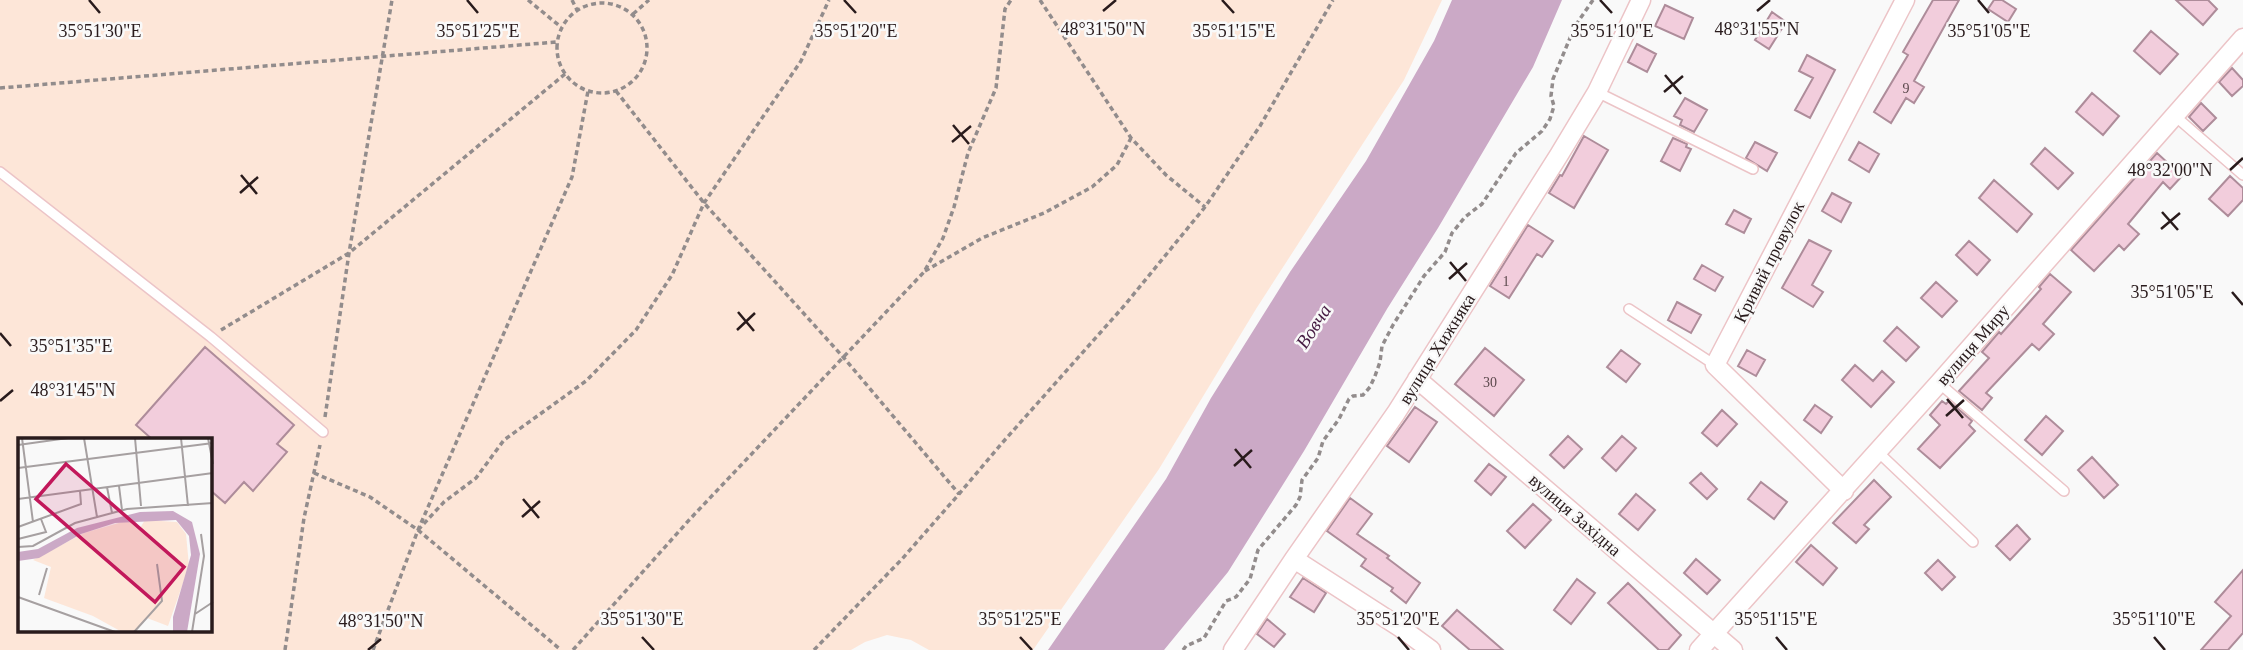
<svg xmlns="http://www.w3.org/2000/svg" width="2243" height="650" font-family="Georgia,serif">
	<rect width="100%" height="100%" fill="#f9f9f9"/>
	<path fill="#fde6d8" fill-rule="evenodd" d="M0 0H1442L1404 80 1256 309 1159 469 1033 650H929L911 640 887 635 865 642 851 650H0ZM19 440H210V631H19Z"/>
	<path fill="#cba9c6" d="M1452 0H1562L1533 67 1438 228 1387 309 1304 451 1228 572 1164 650H1048L1166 479 1211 398 1290 272 1366 161 1434 41Z"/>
	<path fill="#f2cddc" stroke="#ae8c9a" stroke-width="2" d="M1933 0H1959L1914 81 1924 87 1914 103 1906 98 1891 123 1874 112 1908 55 1903 52Z
		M1994 0H2002L2016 9 2008 22 1988 9Z
		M2176 0H2208L2217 9 2203 25Z
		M1665 5 1693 18 1684 39 1655 26Z
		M1772 12 1786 22 1769 49 1755 40Z
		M2151 31 2178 54 2160 74 2134 51Z
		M1637 44 1656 54 1647 72 1628 62Z
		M1807 55 1835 70 1810 118 1795 110 1813 78 1799 71Z
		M2232 68 2243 80V86L2232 96 2219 82Z
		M2092 93 2119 116 2103 135 2076 112Z
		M1685 98 1707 110 1694 132 1680 125 1682 120 1674 116Z
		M2201 103 2216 118 2203 131 2189 117Z
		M1584 136 1608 150 1574 208 1549 193 1560 175 1562 176Z
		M1673 138 1687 144 1686 147 1691 149 1680 171 1661 161Z
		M1755 142 1777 153 1767 171 1746 158Z
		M1859 142 1879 154 1869 172 1849 160Z
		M2045 148 2073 173 2058 189 2031 164Z
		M2157 153 2182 176 2170 189 2163 182 2128 224 2139 234 2124 250 2119 245 2094 271 2071 250Z
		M2230 176 2243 188V200L2228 216 2209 199Z
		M1994 180 2032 214 2017 232 1979 198Z
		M1832 193 1851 203 1841 222 1822 211Z
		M1734 210 1751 219 1744 233 1726 224Z
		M1528 225 1553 241 1542 257 1537 254 1509 298 1490 286Z
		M1809 240 1831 251 1812 285 1823 292 1813 307 1782 288Z
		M1969 241 1990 260 1977 275 1956 255Z
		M1702 265 1723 277 1715 291 1694 279Z
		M2050 274 2071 292 2043 324 2054 334 2039 350 2032 344 1986 393 1992 398 1982 410 1959 391 1989 358 1982 352 1999 332 2001 334 2041 289 2039 287Z
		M1936 282 1957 301 1942 317 1921 298Z
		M1677 302 1701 315 1691 333 1668 320Z
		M1897 327 1919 347 1906 361 1884 341Z
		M205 347 294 425 277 444 287 452 253 491 244 482 225 503 210 490V440H153L136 425Z
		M1485 348 1524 380 1494 416 1455 384Z
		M1621 350 1640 364 1626 382 1607 367Z
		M1747 350 1765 360 1756 376 1738 366Z
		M1855 365 1873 381 1882 371 1894 382 1871 407 1842 380Z
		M1942 401 1946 404 1949 401 1972 421 1969 425 1975 431 1940 468 1918 449 1940 425 1930 415Z
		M1815 405 1832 417 1821 433 1804 420Z
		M1415 407 1437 422 1409 462 1387 446Z
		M1722 410 1737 424 1717 446 1702 433Z
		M2046 416 2063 431 2042 455 2025 440Z
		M1568 436 1582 449 1564 468 1550 455Z
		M1622 436 1636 448 1616 471 1602 458Z
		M2092 457 2118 485 2104 498 2078 470Z
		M1489 464 1506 477 1491 495 1475 481Z
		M1701 473 1717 489 1707 499 1690 483Z
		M1874 480 1891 497 1864 525 1869 529 1856 543 1833 523Z
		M1761 482 1787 502 1774 519 1748 499Z
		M1636 494 1655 510 1638 530 1619 514Z
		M1350 498 1372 514 1357 534 1389 556 1387 558 1420 583 1406 603 1391 591 1393 588 1361 566 1366 559 1327 531Z
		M1533 504 1551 520 1525 548 1507 531Z
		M2017 525 2030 539 2010 560 1996 546Z
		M1811 545 1837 568 1823 585 1796 562Z
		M1696 559 1720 580 1707 594 1684 573Z
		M1938 560 1955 577 1942 590 1925 573Z
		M2243 570V633L2228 650H2201L2231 616 2215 602Z
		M1303 578 1326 593 1314 612 1290 597Z
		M1577 579 1595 593 1571 624 1554 610Z
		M1628 583 1681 635 1668 650H1659L1608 603Z
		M1457 610 1503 650H1470L1442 626Z
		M1267 619 1285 634 1274 647 1257 634Z"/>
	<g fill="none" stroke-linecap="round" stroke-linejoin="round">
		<defs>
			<path id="service" d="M1597 92 1753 169
				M2175 116 2243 175
				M0 172 211 337 323 432
				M1629 309 1715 365
				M1939 383 2064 491
				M1878 452 1973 542"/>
			<path id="minor" d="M1417 379 1733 650
				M1844 491 1715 365 1905 0
				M1294 559 1401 628 1431 650
				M1233 650 1294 559 1396 413 1559 155 1597 92 1641 0
				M1699 650 1939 383 2243 38"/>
		</defs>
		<use href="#service" stroke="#ecc4c7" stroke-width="12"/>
		<use href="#minor" stroke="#ecc4c7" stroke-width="21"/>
		<path stroke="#928c8c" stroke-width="3.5" stroke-dasharray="5 3.5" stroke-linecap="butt" d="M528 0 561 27
			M572 0 577 10
			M1040 0 1131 138 1166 175 1205 207
			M557 48a45 45 0 1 1 90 0a45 45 0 1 1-90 0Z
			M633 14 649 0
			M0 88 556 42
			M616 91 704 203 844 358 959 494
			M925 271 982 238 1044 213 1092 187 1117 165 1131 138
			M221 330 349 253 565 74
			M325 417 349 253 392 0
			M314 473 370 497 418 530 561 650
			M418 530 444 502 476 478 504 440 586 381 636 330 672 275 704 203 801 61 829 0
			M285 650 304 518 320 445
			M373 650 418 530 572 177 588 91
			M573 650 690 519 924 272 943 238 954 207 968 153 996 88 1005 9 1011 0
			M814 650 902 559 959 494 1003 442 1124 306 1205 207 1260 126 1333 0
			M1183 650 1186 646 1204 638 1226 601 1236 597 1250 579 1258 550 1296 505 1300 497 1302 480 1318 458 1323 441 1339 419 1349 399 1353 396 1363 395 1370 387 1375 376 1380 362 1382 346 1393 325 1424 276 1445 252 1452 233 1465 217 1482 204 1516 153 1542 131 1550 119 1554 106 1551 96 1553 79 1575 26 1593 0"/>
		<use href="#service" stroke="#fff" stroke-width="9"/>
		<use href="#minor" stroke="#fff" stroke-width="18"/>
	</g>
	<path fill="none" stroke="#291b1c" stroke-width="2.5" d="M89 0 100 13M467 0 478 13M844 0 856 13M1222 0 1234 13M1600 0 1612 13M1978 0 1989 13M1103 11 1116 0M1757 11 1770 0M1665 75 1681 94M1664 92 1683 76M953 125 969 144M952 142 971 126M2230 170 2243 158M241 175 257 194M240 193 258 177M2162 212 2178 230M2161 229 2180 213M1450 262 1466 281M1449 279 1467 263M2232 292 2243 305M738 312 754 331M737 330 755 313M0 333 11 346M1947 399 1963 418M0 401 13 390M1946 416 1964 400M1235 449 1251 468M1234 466 1252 450M523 499 539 518M522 517 540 501M642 637 654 650M1020 637 1032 650M1398 637 1409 650M1776 637 1787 650M2154 637 2165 650M368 650 381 639"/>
	<g text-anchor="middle" stroke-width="5" stroke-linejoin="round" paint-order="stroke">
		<g font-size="14" fill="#5b484c">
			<text x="1906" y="93">9</text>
			<text x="1506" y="286">1</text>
			<text x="1490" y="387">30</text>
		</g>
		<g font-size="18" fill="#291b1c" stroke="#f9f9f9">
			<text transform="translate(1769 262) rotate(-63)" y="6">Кривий провулок</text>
			<text transform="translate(1973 345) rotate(-49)" y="6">вулиця Миру</text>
			<text transform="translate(1437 349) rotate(-58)" y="6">вулиця Хижняка</text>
			<text transform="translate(1575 515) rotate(41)" y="6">вулиця Західна</text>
		</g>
		<g font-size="19" font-style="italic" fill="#471d44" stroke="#f9f9f9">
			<text transform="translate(1313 326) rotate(-57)" y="7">Вовча</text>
		</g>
	</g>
	<g transform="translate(18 438)">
		<rect width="194" height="194" fill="#f9f9f9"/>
		<path d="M115 81 122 90 127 82 159 84 168 96 171 128 150 188 129 180 115 194H104L75 178 26 160 33 129 15 122 66 95Z" fill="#fde6d8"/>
		<path d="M122 74 155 73 174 84 182 116 169 194H155V179L173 117 171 98 158 82 97 85 63 96 21 120 0 123V114L20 111 59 90Z" fill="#cba9c6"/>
		<path fill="none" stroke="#a6a0a1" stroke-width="2" d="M4 0 15 84M66 0 79 79M117 0 123 68M163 0 170 68M190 0 195 26M0 7 50 0M0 30 195 5M101 48 104 72M89 49 94 75M0 61 195 35M0 89 63 66 62 53M0 101 28 94 23 81M0 109 15 108 57 85 109 71 195 65M21 157 29 130M0 159 97 194M177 176 195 164M116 194 144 163 139 126M174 194 186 118 183 96"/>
		<path fill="#c2185b" fill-opacity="0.15" stroke="#c2185b" stroke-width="3.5" d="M48 26 166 129 137 164 18 61Z"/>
		<rect width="194" height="194" fill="none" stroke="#291b1c" stroke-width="3.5"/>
	</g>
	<g font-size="18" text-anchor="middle" fill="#291b1c" stroke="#f9f9f9" stroke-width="5" stroke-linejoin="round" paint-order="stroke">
		<text x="1103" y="35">48°31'50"N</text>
		<text x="1757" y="35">48°31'55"N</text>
		<text x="100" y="37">35°51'30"E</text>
		<text x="478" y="37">35°51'25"E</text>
		<text x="856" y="37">35°51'20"E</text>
		<text x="1234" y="37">35°51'15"E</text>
		<text x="1612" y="37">35°51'10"E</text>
		<text x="1989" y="37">35°51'05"E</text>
		<text x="2170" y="176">48°32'00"N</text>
		<text x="2172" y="298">35°51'05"E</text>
		<text x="71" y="352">35°51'35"E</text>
		<text x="73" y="396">48°31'45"N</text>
		<text x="642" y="625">35°51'30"E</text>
		<text x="1020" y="625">35°51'25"E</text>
		<text x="1398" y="625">35°51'20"E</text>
		<text x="1776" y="625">35°51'15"E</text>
		<text x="2154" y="625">35°51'10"E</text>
		<text x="381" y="627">48°31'50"N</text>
	</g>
</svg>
